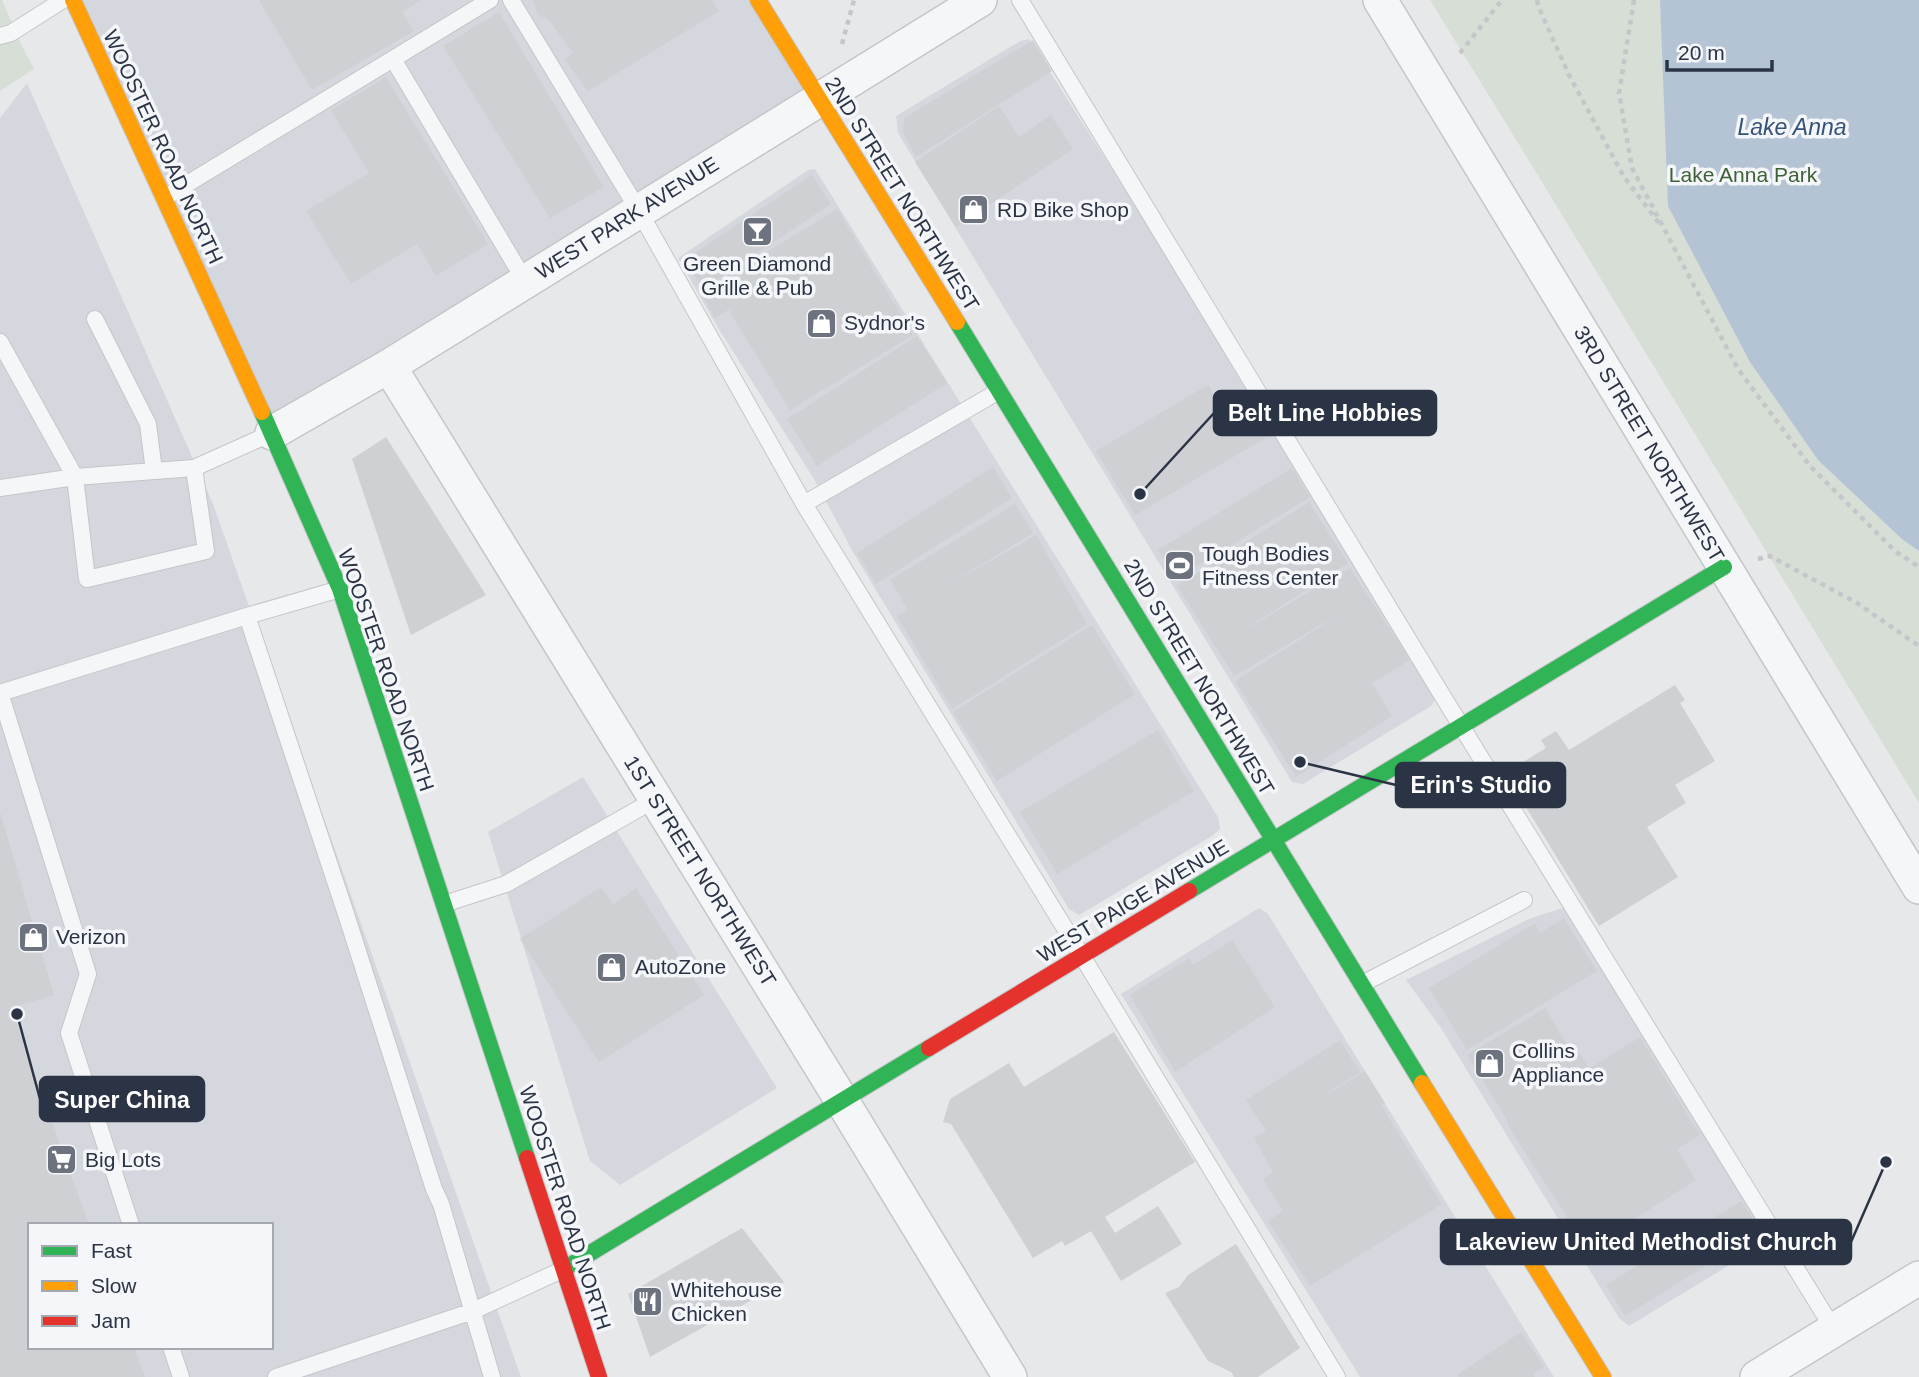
<svg xmlns="http://www.w3.org/2000/svg" width="1919" height="1377" font-family="Helvetica,sans-serif">
	<rect width="100%" height="100%" fill="#e6e8ea"/>
	<path fill="#d4d7dd" fill-rule="evenodd" d="M73 0H758L819 99 272 433Z
		M1029 39 1263 407 1437 697 1431 706 1303 784 1292 782 898 133 896 116 1020 41Z
		M27 83 213 504 521 1377H0V118ZM30 1225H271V1347H30Z
		M815 169 1218 817 1220 829 1212 836 1079 915 1069 909 853 552 814 479 717 326 678 258 808 170Z
		M583 777 777 1088 620 1185 590 1161 488 832Z
		M1259 908 1268 914 1554 1377H1360L1121 994Z
		M1563 908 1767 1231 1769 1241 1629 1326 1619 1318 1441 1028 1406 980 1531 918Z"/>
	<path fill="#d6ded6" d="M0 0H2L21 44 34 69 0 91Z
		M1430 0H1919V803L1528 159Z"/>
	<path fill="#b4c4d5" d="M1660 0H1919V551L1903 540 1818 460 1750 362 1668 206Z"/>
	<path fill="#ced0d3" d="M259 0H421L402 12 414 31 312 90Z
		M533 0H712L719 11 588 91 565 60 573 53 549 20 538 15Z
		M499 12 604 187 550 218 443 46Z
		M1033 40 1052 71 916 157 903 132 904 118Z
		M386 77 488 244 436 276 417 244 351 284 306 211 369 173 331 110Z
		M999 106 1019 137 1051 115 1073 149 956 227 915 162Z
		M812 175 831 204 703 289 684 260Z
		M837 209 913 335 790 410 729 311 737 305 715 318 700 293Z
		M917 336 947 383 817 466 787 419Z
		M1208 385 1227 417 1253 401 1272 434 1135 515 1096 451Z
		M386 437 486 595 411 635 352 459Z
		M993 467 1012 498 876 584 857 553Z
		M1292 468 1310 497 1176 579 1158 550Z
		M1309 502 1348 563 1236 635 1350 568 1410 660 1372 683 1392 716 1296 777 1235 681 1343 612 1234 676 1177 586Z
		M1015 504 1033 533 940 590 1036 535 1087 624 952 709 897 616 908 610 890 580Z
		M1092 625 1135 694 997 781 953 712Z
		M1675 685 1685 700 1680 703 1715 761 1675 785 1686 803 1647 827 1678 877 1599 926 1513 786 1520 782 1512 769 1546 748 1541 740 1556 731 1569 750Z
		M1158 730 1194 791 1057 874 1020 812Z
		M0 812 54 995 11 1008 89 1225H30V1347H134L145 1377H0Z
		M601 887 613 904 636 888 704 995 599 1062 520 939Z
		M1564 918 1597 971 1467 1050 1429 988 1535 923 1540 933Z
		M1232 940 1275 1007 1175 1072 1130 995 1189 958 1193 965Z
		M1545 1008 1574 1056 1579 1053 1589 1068 1571 1080 1640 1037 1700 1135 1677 1149 1696 1180 1585 1250 1565 1219 1567 1217 1508 1126 1507 1120 1467 1055Z
		M1114 1032 1195 1162 1105 1217 1115 1233 1158 1206 1182 1244 1121 1281 1091 1231 1065 1246 1062 1241 1033 1258 951 1124 943 1122 950 1099 1009 1063 1024 1087Z
		M1340 1040 1360 1072 1308 1106 1365 1071 1385 1103 1381 1105 1442 1204 1310 1286 1268 1221 1283 1211 1263 1179 1273 1172 1254 1138 1266 1131 1246 1100Z
		M1741 1201 1762 1231 1625 1316 1606 1285Z
		M742 1228 784 1282 650 1357 628 1294Z
		M1236 1244 1300 1348 1258 1377H1234L1231 1372 1208 1361 1165 1293 1179 1287 1188 1275Z
		M1521 1332 1544 1366 1533 1374 1535 1377H1459L1457 1375Z"/>
	<g fill="none" stroke-linecap="round" stroke-linejoin="round">
		<defs>
			<path id="lane" d="M511 0 639 211 804 504 1082 956 1337 1377
				M1020 0 1442 695 1834 1330
				M0 36 11 33 63 0
				M393 59 525 281
				M164 198 490 0
				M95 319 148 424 154 471
				M0 342 75 477 87 579 206 551 194 468
				M0 488 75 477 194 468 272 433
				M804 504 999 391
				M247 616 346 914 434 1189 441 1204 492 1377
				M444 904 506 884 656 799
				M1362 984 1524 900
				M131 1225 69 1033 88 974 0 693 247 616 340 589
				M171 1347 181 1377
				M276 1377 473 1311 564 1269"/>
			<path id="street" d="M1380 0 1919 887
				M389 366 842 1101 1010 1377
				M272 433 389 366 980 0
				M1757 1377 1919 1278"/>
			<path id="fast" d="M957 322 1422 1083
				M262 412 340 589 527 1158
				M1189 891 1724 567
				M564 1269 929 1048"/>
			<path id="slow" d="M73 0 262 412
				M758 0 957 322
				M1422 1083 1603 1377"/>
			<path id="jam" d="M929 1048 1189 891
				M527 1158 599 1377"/>
		</defs>
		<use href="#lane" stroke="#c4c6c8" stroke-width="18"/>
		<use href="#street" stroke="#c4c6c8" stroke-width="36"/>
		<use href="#fast" stroke="#c4c6c8" stroke-width="18"/>
		<use href="#slow" stroke="#c4c6c8" stroke-width="18"/>
		<use href="#jam" stroke="#c4c6c8" stroke-width="18"/>
		<path stroke="#c5c6ca" stroke-width="4.5" stroke-dasharray="5 5" stroke-linecap="butt" d="M1537 0 1539 8 1569 75 1624 177 1659 223
			M1634 0 1619 93 1632 168 1738 369 1810 466 1895 551 1919 567
			M842 44 854 0
			M1460 53 1502 0
			M1758 559 1770 556 1857 603 1919 646"/>
		<use href="#lane" stroke="#f5f6f7" stroke-width="16"/>
		<use href="#street" stroke="#f5f6f7" stroke-width="33"/>
		<use href="#fast" stroke="#30b455" stroke-width="16"/>
		<use href="#slow" stroke="#ff9f0a" stroke-width="16"/>
		<use href="#jam" stroke="#e5322d" stroke-width="16"/>
	</g>
	<defs>
		<symbol id="shop-square" viewBox="-11 -11 22 22"><rect x="-9" y="-9" width="18" height="18" rx="4" fill="#6c737f" stroke="#f4f6f9"/><path d="M-5-2.5h2.3a2.7 3.5 0 0 1 5.4 0H5L5.5 6h-11ZM-1.5-2.5h3a1.5 2.3 0 0 0-3 0Z" fill="#fff"/></symbol>
		<symbol id="bar-square" viewBox="-11 -11 22 22"><rect x="-9" y="-9" width="18" height="18" rx="4" fill="#6c737f" stroke="#f4f6f9"/><path d="M-6-5H6L.8 .8V4.5H3.5V6h-7V4.5H-.8V.8Z" fill="#fff"/></symbol>
		<symbol id="stadium-square" viewBox="-11 -11 22 22"><rect x="-9" y="-9" width="18" height="18" rx="4" fill="#6c737f" stroke="#f4f6f9"/><path d="M0-5a6.5 5 0 1 0 0 10a6.5 5 0 1 0 0-10ZM-3.5-1.8h7v3.6h-7Z" fill="#fff"/></symbol>
		<symbol id="supermarket-square" viewBox="-11 -11 22 22"><rect x="-9" y="-9" width="18" height="18" rx="4" fill="#6c737f" stroke="#f4f6f9"/><path d="M-6-5.5h2.5l.6 2H6L4.5 2H-2.5L-4.4-4H-6ZM-1.5 3.2a1.3 1.3 0 1 0 .1 0ZM3 3.2a1.3 1.3 0 1 0 .1 0Z" fill="#fff"/></symbol>
		<symbol id="restaurant-square" viewBox="-11 -11 22 22"><rect x="-9" y="-9" width="18" height="18" rx="4" fill="#6c737f" stroke="#f4f6f9"/><path d="M-5-6h1v4h1v-4h1v4h1v-4h1v5L-1.5 .5V6h-2V.5L-5-1ZM5-6V6H3V1.5H1.5Q1.5-4 5-6Z" fill="#fff"/></symbol>
	</defs>
	<g fill-rule="evenodd">
		<use href="#shop-square" x="956" y="192" width="35" height="35"/>
		<use href="#bar-square" x="740" y="214" width="35" height="35"/>
		<use href="#shop-square" x="804" y="306" width="35" height="35"/>
		<use href="#stadium-square" x="1162" y="548" width="35" height="35"/>
		<use href="#shop-square" x="16" y="920" width="35" height="35"/>
		<use href="#shop-square" x="594" y="950" width="35" height="35"/>
		<use href="#shop-square" x="1472" y="1046" width="35" height="35"/>
		<use href="#supermarket-square" x="44" y="1142" width="35" height="35"/>
		<use href="#restaurant-square" x="630" y="1284" width="35" height="35"/>
	</g>
	<g text-anchor="middle" stroke-width="7" stroke-linejoin="round" paint-order="stroke">
		<g font-size="21" fill="#2b3445" stroke="#f4f6f9">
			<text transform="translate(163 147) rotate(65)" y="7">WOOSTER ROAD NORTH</text>
			<text transform="translate(902 194) rotate(58)" y="7">2ND STREET NORTHWEST</text>
			<text transform="translate(627 218) rotate(-32)" y="7">WEST PARK AVENUE</text>
			<text transform="translate(1649 444) rotate(59)" y="7">3RD STREET NORTHWEST</text>
			<text transform="translate(386 670) rotate(71)" y="7">WOOSTER ROAD NORTH</text>
			<text transform="translate(1199 677) rotate(59)" y="7">2ND STREET NORTHWEST</text>
			<text transform="translate(700 871) rotate(58)" y="7">1ST STREET NORTHWEST</text>
			<text transform="translate(1133 901) rotate(-31)" y="7">WEST PAIGE AVENUE</text>
			<text transform="translate(565 1208) rotate(72)" y="7">WOOSTER ROAD NORTH</text>
		</g>
		<g font-size="21" fill="#3f6138" stroke="#f4f6f9">
			<text x="1743" y="182">Lake Anna Park</text>
		</g>
		<g font-size="21" fill="#2b3445" stroke="#f4f6f9" text-anchor="start">
			<text x="997" y="217">RD Bike Shop</text>
			<text x="757" y="271" text-anchor="middle">Green Diamond<tspan x="757" dy="24">Grille &amp; Pub</tspan></text>
			<text x="844" y="330">Sydnor's</text>
			<text x="1202" y="561">Tough Bodies<tspan x="1202" dy="24">Fitness Center</tspan></text>
			<text x="56" y="944">Verizon</text>
			<text x="635" y="974">AutoZone</text>
			<text x="1512" y="1058">Collins<tspan x="1512" dy="24">Appliance</tspan></text>
			<text x="85" y="1167">Big Lots</text>
			<text x="671" y="1297">Whitehouse<tspan x="671" dy="24">Chicken</tspan></text>
		</g>
		<g font-size="23" font-style="italic" fill="#34527a" stroke="#f4f6f9">
			<text x="1792" y="135">Lake Anna</text>
		</g>
	</g>
	<path fill="none" stroke="#2b3445" stroke-width="2.5" d="M1140 494L1214 413M1300 762L1396 785M17 1014L40 1099M1886 1162L1851 1242"/>
	<g fill="#2b3445" stroke="#f4f6f9" stroke-width="2.5">
		<circle cx="1140" cy="494" r="7"/>
		<circle cx="1300" cy="762" r="7"/>
		<circle cx="17" cy="1014" r="7"/>
		<circle cx="1886" cy="1162" r="7"/>
	</g>
	<g fill="#2b3445" stroke="#2b3445" stroke-width="2.5">
		<rect x="1214" y="391" width="222" height="44" rx="7"/>
		<rect x="1396" y="763" width="169" height="44" rx="7"/>
		<rect x="40" y="1077" width="164" height="44" rx="7"/>
		<rect x="1441" y="1220" width="410" height="44" rx="7"/>
	</g>
	<g font-size="23" text-anchor="middle" font-weight="bold" fill="#fff">
		<text x="1325" y="421">Belt Line Hobbies</text>
		<text x="1481" y="793">Erin's Studio</text>
		<text x="122" y="1108">Super China</text>
		<text x="1646" y="1250">Lakeview United Methodist Church</text>
	</g>
	<rect x="28" y="1223" width="245" height="126" fill="#f4f6f9" stroke="#a4a8b1" stroke-width="2"/>
	<rect x="42" y="1246" width="35" height="10" fill="#30b455" stroke="#a4a8b1" stroke-width="2"/>
	<text x="91" y="1258" font-size="21" fill="#2b3445">Fast</text>
	<rect x="42" y="1281" width="35" height="10" fill="#ff9f0a" stroke="#a4a8b1" stroke-width="2"/>
	<text x="91" y="1293" font-size="21" fill="#2b3445">Slow</text>
	<rect x="42" y="1316" width="35" height="10" fill="#e5322d" stroke="#a4a8b1" stroke-width="2"/>
	<text x="91" y="1328" font-size="21" fill="#2b3445">Jam</text>
	<path d="M1667 60v10h105v-10" fill="none" stroke="#2b3445" stroke-width="3.5"/>
	<text x="1678" y="60" font-size="21" fill="#2b3445" stroke="#f4f6f9" stroke-width="5" paint-order="stroke">20 m</text>
</svg>
